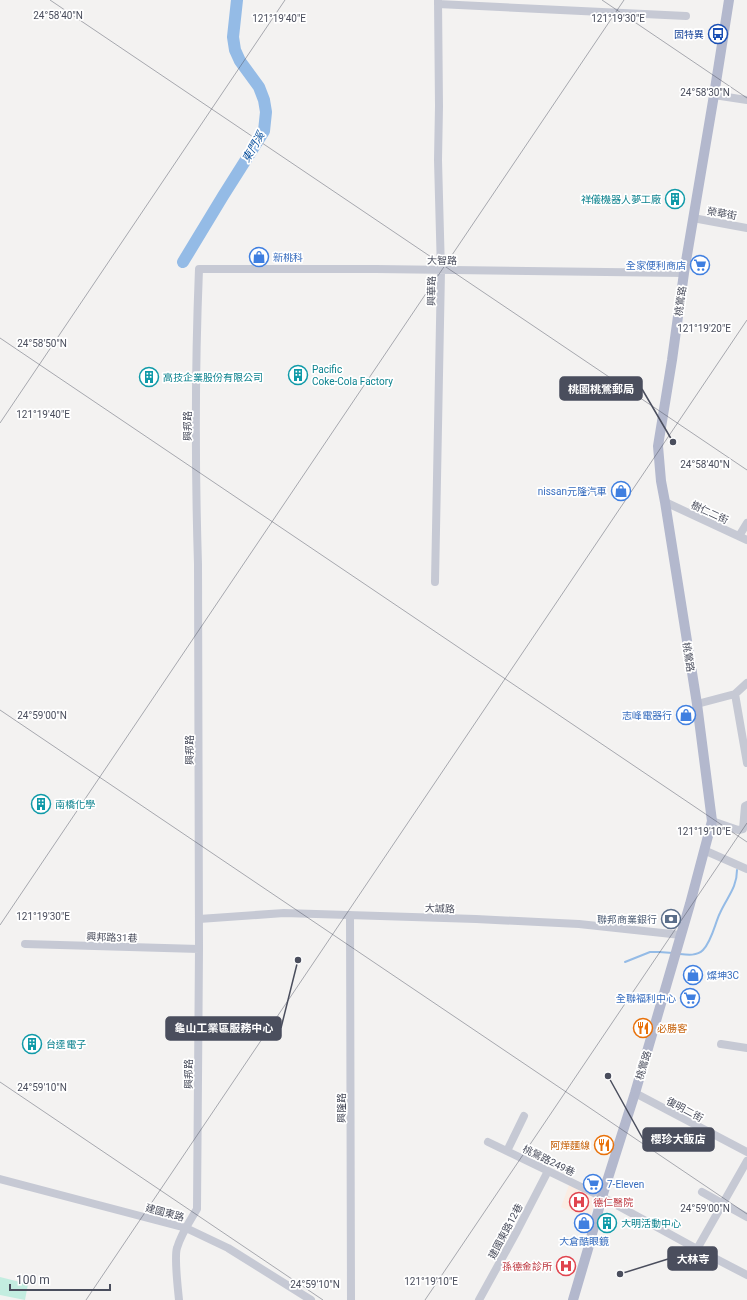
<svg xmlns="http://www.w3.org/2000/svg" width="747" height="1300" font-family="Roboto,'Noto Sans TC',sans-serif">
	<rect width="100%" height="100%" fill="#f3f2f1"/>
	<path fill="#faede4" d="M569 1185 596 1198 589 1219 561 1207Z"/>
	<path fill="#c3ede0" d="M0 1277 28 1284 25 1300 0 1295Z"/>
	<g fill="none" stroke-linecap="round" stroke-linejoin="round">
		<path stroke="#94bbe6" stroke-width="2" d="M680 954C688 955 697 956 703 950 712 941 715 923 720 913 727 897 737 888 737 870
			M625 962 650 952H659L673 953"/>
		<path stroke="#94bbe6" stroke-width="12" d="M183 262 223 196 264 131 266 112 264 100 259 87 240 61 235 50 233 37 237 0"/>
		<path stroke="#c6c9d4" stroke-width="8" d="M438 4 686 16
			M714 95 747 100
			M693 218 747 228
			M665 502 747 540
			M739 536 747 523
			M435 582 441 271 438 160 439 106 438 0
			M735 694 747 763
			M697 704 735 694 747 683
			M712 821 738 830 743 829 745 806 747 805
			M706 851 747 869
			M350 915 351 1300
			M199 919 284 913 476 919 579 924 681 935
			M25 944 199 949
			M721 1044 747 1048
			M635 1093 747 1152
			M488 1142 602 1197 697 1249 747 1275
			M507 1151 524 1116
			M0 1179 186 1228 228 1248 311 1300
			M702 1192 747 1217
			M697 1249 747 1161
			M179 1300C178 1289 174 1257 177 1248 181 1234 190 1221 197 1209L199 949 198 564C195 466 195 367 199 269H376L684 273
			M479 1300 517 1231 548 1171"/>
		<path stroke="#b3b8cd" stroke-width="10" d="M573 1300 588 1249 602 1197 635 1093 690 904 712 821 697 704 665 502 661 481 658 446 672 360 684 273 714 95 729 0"/>
	</g>
	<path fill="none" stroke="#4a4e5d" stroke-width="1" stroke-opacity="0.45" d="M50 0 747 470M602 0 747 98M0 338 747 842M0 423 285 0M0 710 747 1214M0 925 624 0M0 1082 323 1300M86 1300 747 320M425 1300 747 823"/>
	<defs>
		<symbol id="bus-ring" viewBox="-11 -11 22 22"><circle r="9.5" fill="#fff" stroke="#1a4fb4" stroke-width="1.5"/><path d="M-5-6H5V4H4V6H2V4H-2V6H-4V4H-5ZM-3.5-4V0h7V-4ZM-3.5 1.2v1.5H-2V1.2ZM2 1.2v1.5H3.5V1.2Z" fill="#1a4fb4"/></symbol>
		<symbol id="building-ring" viewBox="-11 -11 22 22"><circle r="9.5" fill="#fff" stroke="#0f9aa8" stroke-width="1.5"/><path d="M-4-6H4V6H1V3H-1V6H-4ZM-2.5-4.3h1.7v1.8h-1.7ZM.8-4.3h1.7v1.8H.8ZM-2.5-1h1.7V.8h-1.7ZM.8-1h1.7V.8H.8Z" fill="#0f9aa8"/></symbol>
		<symbol id="shop-ring" viewBox="-11 -11 22 22"><circle r="9.5" fill="#fff" stroke="#3f7fe0" stroke-width="1.5"/><path d="M-5-2.5h2.3a2.7 3.5 0 0 1 5.4 0H5L5.5 6h-11ZM-1.5-2.5h3a1.5 2.3 0 0 0-3 0Z" fill="#3f7fe0"/></symbol>
		<symbol id="supermarket-ring" viewBox="-11 -11 22 22"><circle r="9.5" fill="#fff" stroke="#3f7fe0" stroke-width="1.5"/><path d="M-6-5.5h2.5l.6 2H6L4.5 2H-2.5L-4.4-4H-6ZM-1.5 3.2a1.3 1.3 0 1 0 .1 0ZM3 3.2a1.3 1.3 0 1 0 .1 0Z" fill="#3f7fe0"/></symbol>
		<symbol id="bank-ring" viewBox="-11 -11 22 22"><circle r="9.5" fill="#fff" stroke="#5c6f8a" stroke-width="1.5"/><path d="M-6-4H6V4H-6ZM0-2.3a2.3 2.3 0 1 0 0 4.6a2.3 2.3 0 1 0 0-4.6Z" fill="#5c6f8a"/></symbol>
		<symbol id="restaurant-ring" viewBox="-11 -11 22 22"><circle r="9.5" fill="#fff" stroke="#e8710a" stroke-width="1.5"/><path d="M-5-6h1v4h1v-4h1v4h1v-4h1v5L-1.5 .5V6h-2V.5L-5-1ZM5-6V6H3V1.5H1.5Q1.5-4 5-6Z" fill="#e8710a"/></symbol>
		<symbol id="hospital-ring" viewBox="-11 -11 22 22"><circle r="9.5" fill="#fff" stroke="#e0444e" stroke-width="1.5"/><path d="M-5-5h3v3.5h4V-5h3V5h-3V1.5h-4V5h-3Z" fill="#e0444e"/></symbol>
	</defs>
	<g fill-rule="evenodd">
		<use href="#bus-ring" x="707" y="23" width="22" height="22"/>
		<use href="#building-ring" x="664" y="188" width="22" height="22"/>
		<use href="#shop-ring" x="248" y="246" width="22" height="22"/>
		<use href="#supermarket-ring" x="689" y="254" width="22" height="22"/>
		<use href="#building-ring" x="287" y="364" width="22" height="22"/>
		<use href="#building-ring" x="138" y="366" width="22" height="22"/>
		<use href="#shop-ring" x="610" y="480" width="22" height="22"/>
		<use href="#shop-ring" x="675" y="704" width="22" height="22"/>
		<use href="#building-ring" x="30" y="793" width="22" height="22"/>
		<use href="#bank-ring" x="660" y="908" width="22" height="22"/>
		<use href="#shop-ring" x="682" y="964" width="22" height="22"/>
		<use href="#supermarket-ring" x="679" y="987" width="22" height="22"/>
		<use href="#restaurant-ring" x="632" y="1017" width="22" height="22"/>
		<use href="#building-ring" x="21" y="1033" width="22" height="22"/>
		<use href="#restaurant-ring" x="593" y="1134" width="22" height="22"/>
		<use href="#supermarket-ring" x="582" y="1173" width="22" height="22"/>
		<use href="#hospital-ring" x="568" y="1191" width="22" height="22"/>
		<use href="#shop-ring" x="573" y="1212" width="22" height="22"/>
		<use href="#building-ring" x="596" y="1212" width="22" height="22"/>
		<use href="#hospital-ring" x="555" y="1255" width="22" height="22"/>
	</g>
	<g text-anchor="middle" stroke-width="3.5" stroke-linejoin="round" paint-order="stroke">
		<g font-size="10" fill="#164399" stroke="#fff" text-anchor="end">
			<text x="704" y="38">固特異</text>
		</g>
		<g font-size="10" fill="#0d838f" stroke="#fff" text-anchor="start">
			<text x="661" y="203" text-anchor="end">祥儀機器人夢工廠</text>
			<text x="312" y="373">Pacific<tspan x="312" dy="12">Coke-Cola Factory</tspan></text>
			<text x="163" y="381">高技企業股份有限公司</text>
			<text x="55" y="808">南橋化學</text>
			<text x="46" y="1048">台達電子</text>
			<text x="621" y="1227">大明活動中心</text>
		</g>
		<g font-size="10" fill="#4a4e5d" stroke="#fff">
			<text transform="translate(722 213) rotate(10)" y="4">榮華街</text>
			<text transform="translate(442 260) rotate(1)" y="4">大智路</text>
			<text transform="translate(431 291) rotate(-89)" y="4">興華路</text>
			<text transform="translate(680 301) rotate(-82)" y="4">桃鶯路</text>
			<text transform="translate(187 426) rotate(-90)" y="4">興邦路</text>
			<text transform="translate(710 512) rotate(25)" y="4">樹仁二街</text>
			<text transform="translate(689 657) rotate(81)" y="4">桃鶯路</text>
			<text transform="translate(189 750) rotate(-90)" y="4">興邦路</text>
			<text transform="translate(440 908) rotate(2)" y="4">大誠路</text>
			<text transform="translate(112 937) rotate(2)" y="4">興邦路31巷</text>
			<text transform="translate(643 1065) rotate(-73)" y="4">桃鶯路</text>
			<text transform="translate(188 1074) rotate(-90)" y="4">興邦路</text>
			<text transform="translate(341 1108) rotate(-90)" y="4">興隆路</text>
			<text transform="translate(685 1109) rotate(28)" y="4">復明二街</text>
			<text transform="translate(549 1160) rotate(26)" y="4">桃鶯路249巷</text>
			<text transform="translate(165 1212) rotate(15)" y="4">建國東路</text>
			<text transform="translate(505 1231) rotate(-62)" y="4">建國東路12巷</text>
		</g>
		<g font-size="10" fill="#366cbe" stroke="#fff" text-anchor="end">
			<text x="273" y="261" text-anchor="start">新桃科</text>
			<text x="686" y="269">全家便利商店</text>
			<text x="607" y="495">nissan元隆汽車</text>
			<text x="672" y="719">志峰電器行</text>
			<text x="707" y="979" text-anchor="start">燦坤3C</text>
			<text x="676" y="1002">全聯福利中心</text>
			<text x="607" y="1188" text-anchor="start">7-Eleven</text>
			<text x="584" y="1245" text-anchor="middle">大倉酷眼鏡</text>
		</g>
		<g font-size="10" fill="#4e5e75" stroke="#fff" text-anchor="end">
			<text x="657" y="923">聯邦商業銀行</text>
		</g>
		<g font-size="10" fill="#c56008" stroke="#fff" text-anchor="start">
			<text x="657" y="1032">必勝客</text>
			<text x="590" y="1149" text-anchor="end">阿燁麵線</text>
		</g>
		<g font-size="10" fill="#be3a42" stroke="#fff" text-anchor="start">
			<text x="593" y="1206">德仁醫院</text>
			<text x="552" y="1270" text-anchor="end">孫德金診所</text>
		</g>
		<g font-size="11" font-style="italic" fill="#175aa3" stroke="#fff">
			<text transform="translate(253 147) rotate(-60)" y="4">東門溪</text>
		</g>
	</g>
	<g font-size="10" text-anchor="middle" fill="#4a4e5d" stroke="#fff" stroke-width="3.5" stroke-linejoin="round" paint-order="stroke">
		<text x="58" y="19">24°58'40"N</text>
		<text x="279" y="22">121°19'40"E</text>
		<text x="618" y="22">121°19'30"E</text>
		<text x="705" y="96">24°58'30"N</text>
		<text x="704" y="332">121°19'20"E</text>
		<text x="42" y="347">24°58'50"N</text>
		<text x="43" y="418">121°19'40"E</text>
		<text x="705" y="468">24°58'40"N</text>
		<text x="42" y="719">24°59'00"N</text>
		<text x="704" y="835">121°19'10"E</text>
		<text x="43" y="920">121°19'30"E</text>
		<text x="42" y="1091">24°59'10"N</text>
		<text x="705" y="1212">24°59'00"N</text>
		<text x="431" y="1285">121°19'10"E</text>
		<text x="315" y="1288">24°59'10"N</text>
	</g>
	<path fill="none" stroke="#4a4e5d" stroke-width="1.5" d="M673 442L642 389M298 960L281 1028M608 1076L643 1139M620 1274L668 1259"/>
	<g fill="#4a4e5d" stroke="#fff" stroke-width="1.5">
		<circle cx="673" cy="442" r="4"/>
		<circle cx="298" cy="960" r="4"/>
		<circle cx="608" cy="1076" r="4"/>
		<circle cx="620" cy="1274" r="4"/>
	</g>
	<g fill="#4a4e5d" stroke="#4a4e5d" stroke-width="1.5">
		<rect x="560" y="377" width="82" height="23" rx="4"/>
		<rect x="166" y="1017" width="115" height="23" rx="4"/>
		<rect x="643" y="1128" width="71" height="23" rx="4"/>
		<rect x="668" y="1247" width="49" height="23" rx="4"/>
	</g>
	<g font-size="11" text-anchor="middle" font-weight="bold" fill="#fff">
		<text x="601" y="393">桃園桃鶯郵局</text>
		<text x="224" y="1032">龜山工業區服務中心</text>
		<text x="678" y="1143">櫻珍大飯店</text>
		<text x="693" y="1263">大林寺</text>
	</g>
	<path d="M10 1284v6h100v-6" fill="none" stroke="#4a4e5d" stroke-width="2"/>
	<text x="16" y="1284" font-size="12" fill="#4a4e5d" stroke="#ffffff" stroke-width="3" paint-order="stroke">100 m</text>
</svg>
